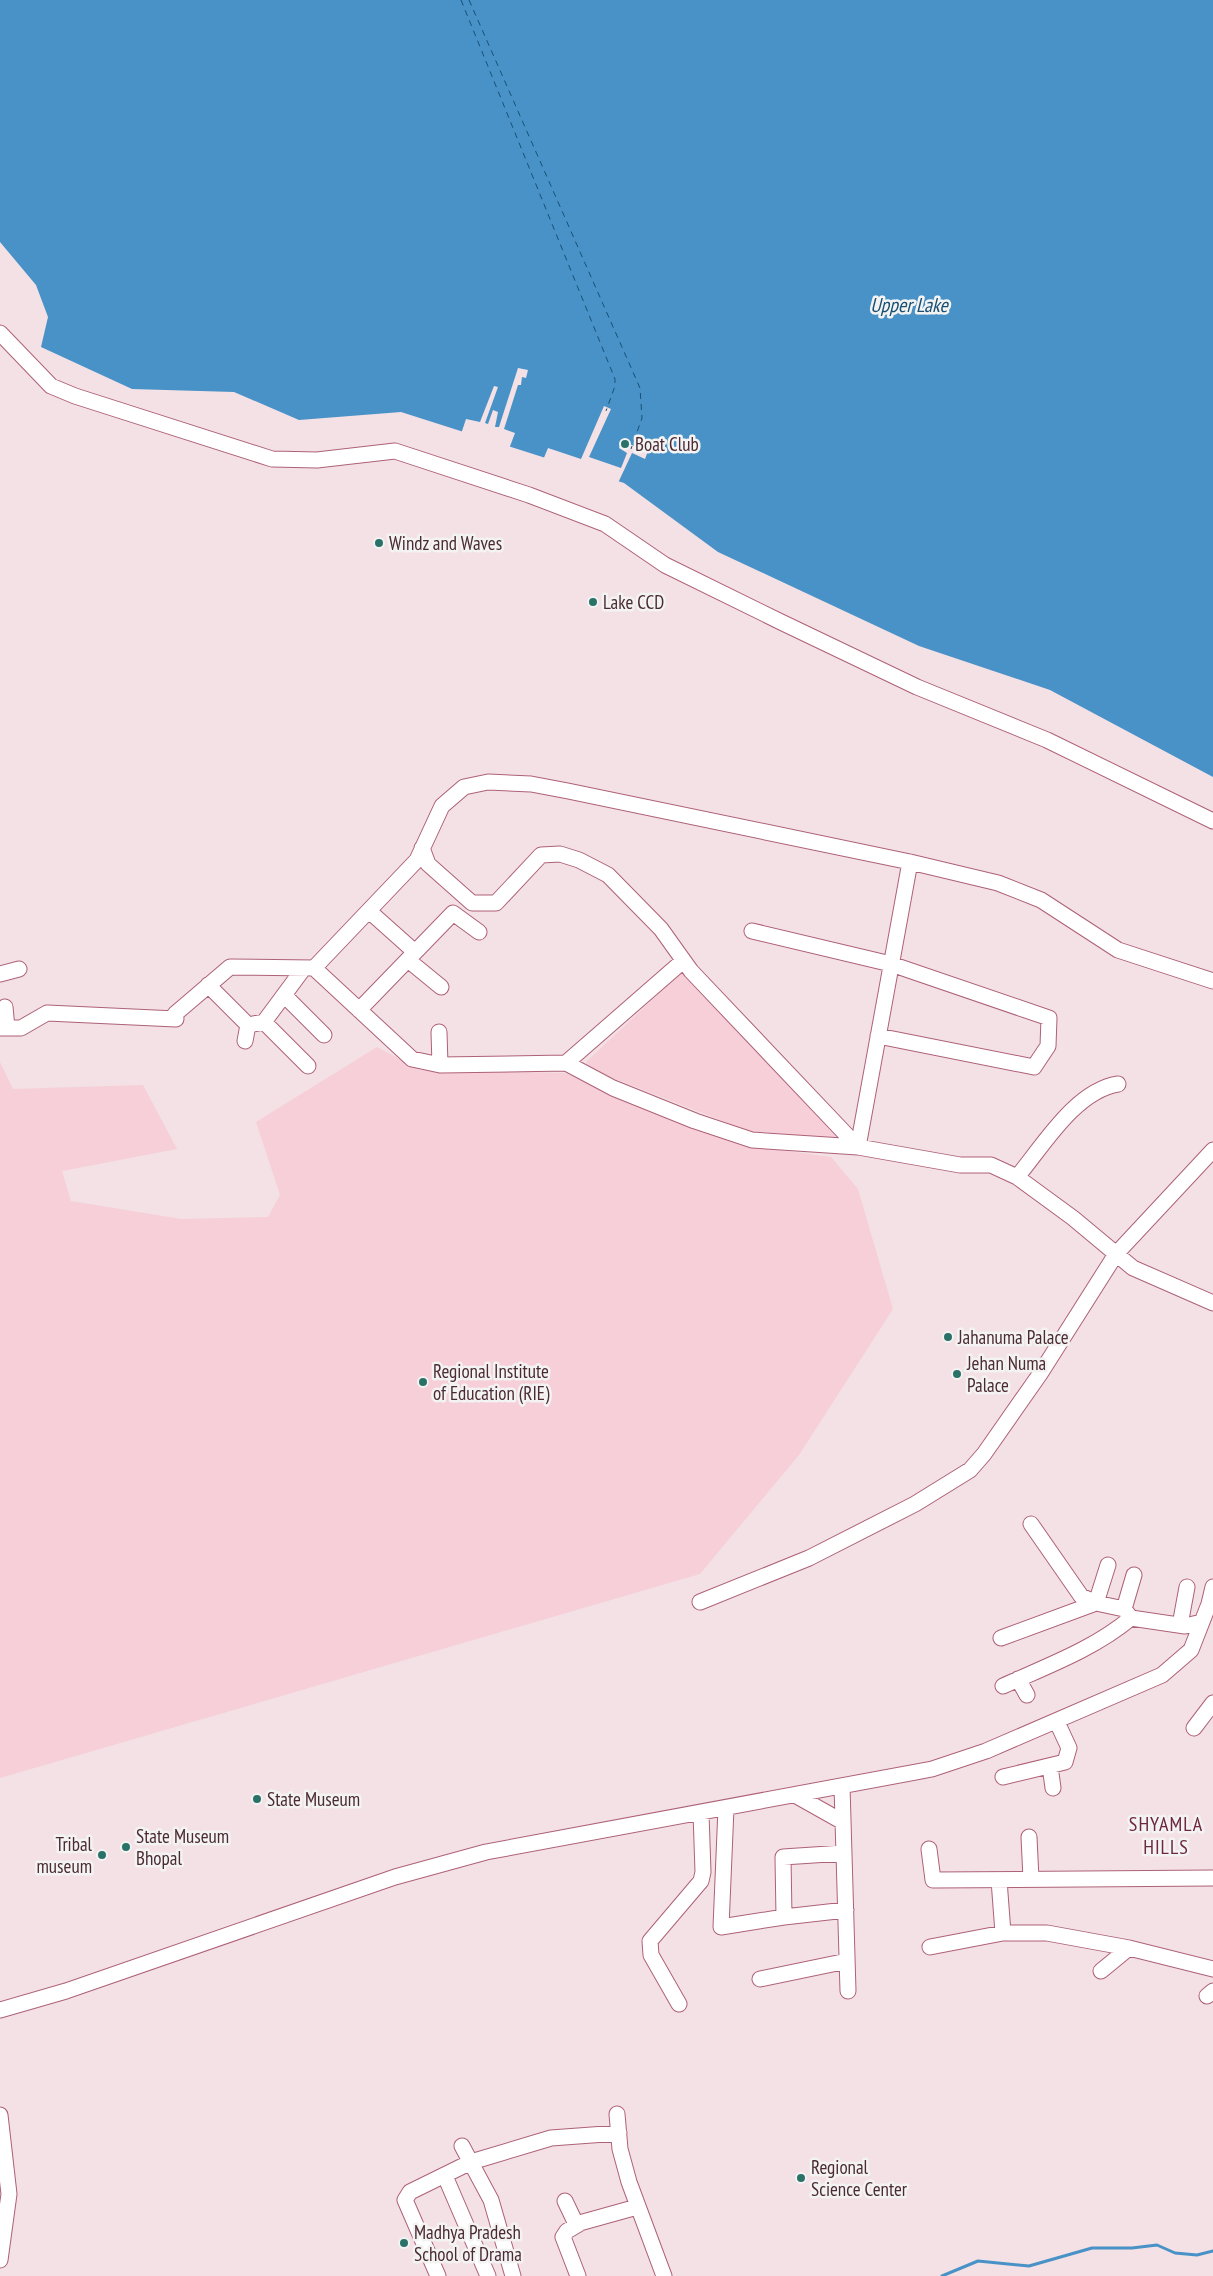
<svg xmlns="http://www.w3.org/2000/svg" width="1213" height="2276" font-family="'PT Sans Narrow',sans-serif">
	<rect width="100%" height="100%" fill="#f3e1e5"/>
	<path fill="#f6cfd8" d="M684 970 842 1139 748 1131 590 1069 586 1062Z
		M377 1047 420 1070 565 1073 705 1130 758 1147 831 1157 858 1189 893 1309 799 1455 700 1574 0 1778V1062L13 1089 143 1085 177 1149 62 1171 71 1201 181 1219 268 1217 280 1195 256 1122Z"/>
	<path fill="#4892c7" d="M0 0H1213V777L1050 690 919 646 718 552 624 483 401 412 299 420 234 392 132 389 41 347 48 317 36 285 0 242Z"/>
	<path fill="#f3e1e5" d="M518 368 528 370 526 378 522 377 521 385H518L504 429 515 433 509 449 461 434 466 419 480 422 494 386 498 387 485 423 488 424 493 410 498 412 495 427H499Z
		M604 406 611 409 589 457 621 468 627 453 619 448 621 441 648 451 645 459 632 453 618 483 543 460 548 448 581 459Z"/>
	<g fill="none" stroke-linecap="round" stroke-linejoin="round">
		<path stroke="#4892c7" stroke-width="3" d="M942 2276 978 2261 1029 2266 1092 2248H1132L1157 2245 1175 2253 1197 2255 1213 2251"/>
		<path stroke="#185074" stroke-width="1" stroke-dasharray="6 5" stroke-linecap="butt" d="M461 0 615 379V386L606 411
			M469 0 640 388 642 418 631 449"/>
		<defs>
			<path id="minor" d="M0 333 51 386 75 396 272 459 317 460 395 451 529 495 605 524 665 565 781 622 917 687 1047 740 1213 821
				M422 848 428 864 472 903H496L541 855 560 854 579 860 608 875 661 929 691 971 858 1147
				M369 911 415 952
				M752 931 891 964 1049 1018 1048 1046 1034 1067 878 1036
				M408 960 441 987
				M314 968 417 860 442 806 464 787 488 782 531 784 568 791 910 862 998 883 1041 900 1118 950 1213 981
				M0 974 19 969
				M208 985 248 1025 245 1041
				M284 995 324 1035
				M5 1007 7 1028
				M359 1010 453 913 479 932
				M264 1022 308 1066
				M248 1025 264 1022 304 968
				M0 1028H21L47 1013 176 1019 175 1014 230 967 314 968 412 1059 440 1065 566 1063 613 1088 695 1121 752 1140 858 1147 960 1165H991L1017 1177 1073 1218 1133 1268 1213 1303
				M439 1032 440 1065
				M566 1063 683 961
				M858 1147 910 862
				M1017 1177C1043 1146 1075 1091 1118 1084
				M1031 1524 1081 1596 1096 1603 1108 1565
				M700 1602 809 1558 915 1504 970 1470 984 1454 1040 1374 1116 1254 1213 1150
				M1124 1609 1134 1575
				M1180 1625 1187 1587
				M1001 1638 1096 1603 1124 1609 1131 1618 1185 1626 1202 1622
				M1018 1679 1027 1695
				M1003 1686C1047 1666 1094 1649 1131 1618
				M1194 1728 1213 1703
				M1050 1766 1053 1788
				M1003 1777 1065 1762 1069 1748 1057 1722
				M842 1786 848 1991
				M795 1795 843 1822
				M726 1808 721 1927 784 1917 846 1910
				M1029 1837 1031 1879
				M929 1849 933 1880 1213 1878
				M999 1880 1003 1933
				M784 1917 783 1857 844 1853
				M930 1947 1003 1933H1047L1129 1948 1213 1969
				M1101 1971 1129 1948
				M760 1979 847 1961
				M1207 1996 1213 1991
				M679 2004 651 1955 650 1941 701 1881 703 1872 701 1813
				M0 2010 66 1991 395 1877 486 1852 932 1769 986 1751 1162 1675 1191 1650 1209 1604 1213 1587
				M617 2114 620 2149 629 2182 664 2276
				M0 2115 9 2194 0 2260
				M462 2146 491 2200 513 2276
				M445 2176 488 2276
				M565 2201 576 2224 637 2207
				M438 2276 405 2200 410 2192 471 2162 551 2138 619 2133
				M578 2276 563 2237 567 2231 579 2224"/>
		</defs>
		<use href="#minor" stroke="#ae6177" stroke-width="17"/>
		<use href="#minor" stroke="#fff" stroke-width="15"/>
	</g>
	<g fill="#2a7167" stroke="#f3f3f3" stroke-width="2">
		<circle cx="625" cy="444" r="5"/>
		<circle cx="379" cy="543" r="5"/>
		<circle cx="593" cy="602" r="5"/>
		<circle cx="948" cy="1337" r="5"/>
		<circle cx="957" cy="1374" r="5"/>
		<circle cx="423" cy="1382" r="5"/>
		<circle cx="257" cy="1799" r="5"/>
		<circle cx="126" cy="1847" r="5"/>
		<circle cx="102" cy="1855" r="5"/>
		<circle cx="801" cy="2178" r="5"/>
		<circle cx="404" cy="2243" r="5"/>
	</g>
	<g text-anchor="middle" stroke-width="5" stroke-linejoin="round" paint-order="stroke">
		<g font-size="19" fill="#4c2a33" stroke="#f3f3f3" text-anchor="start">
			<text x="635" y="451">Boat Club</text>
			<text x="389" y="550">Windz and Waves</text>
			<text x="603" y="609">Lake CCD</text>
			<text x="958" y="1344">Jahanuma Palace</text>
			<text x="967" y="1370">Jehan Numa<tspan x="967" dy="22">Palace</tspan></text>
			<text x="433" y="1378">Regional Institute<tspan x="433" dy="22">of Education (RIE)</tspan></text>
			<text x="267" y="1806">State Museum</text>
			<text x="136" y="1843">State Museum<tspan x="136" dy="22">Bhopal</tspan></text>
			<text x="92" y="1851" text-anchor="end">Tribal<tspan x="92" dy="22">museum</tspan></text>
			<text x="811" y="2174">Regional<tspan x="811" dy="22">Science Center</tspan></text>
			<text x="414" y="2239">Madhya Pradesh<tspan x="414" dy="22">School of Drama</tspan></text>
		</g>
		<g font-size="20" font-style="italic" fill="#185074" stroke="#f3f3f3">
			<text x="909" y="312">Upper Lake</text>
		</g>
		<g font-size="20" letter-spacing="1" fill="#6e273f" stroke="#f3f3f3">
			<text x="1166" y="1831">SHYAMLA<tspan x="1166" dy="23">HILLS</tspan></text>
		</g>
	</g>
</svg>
